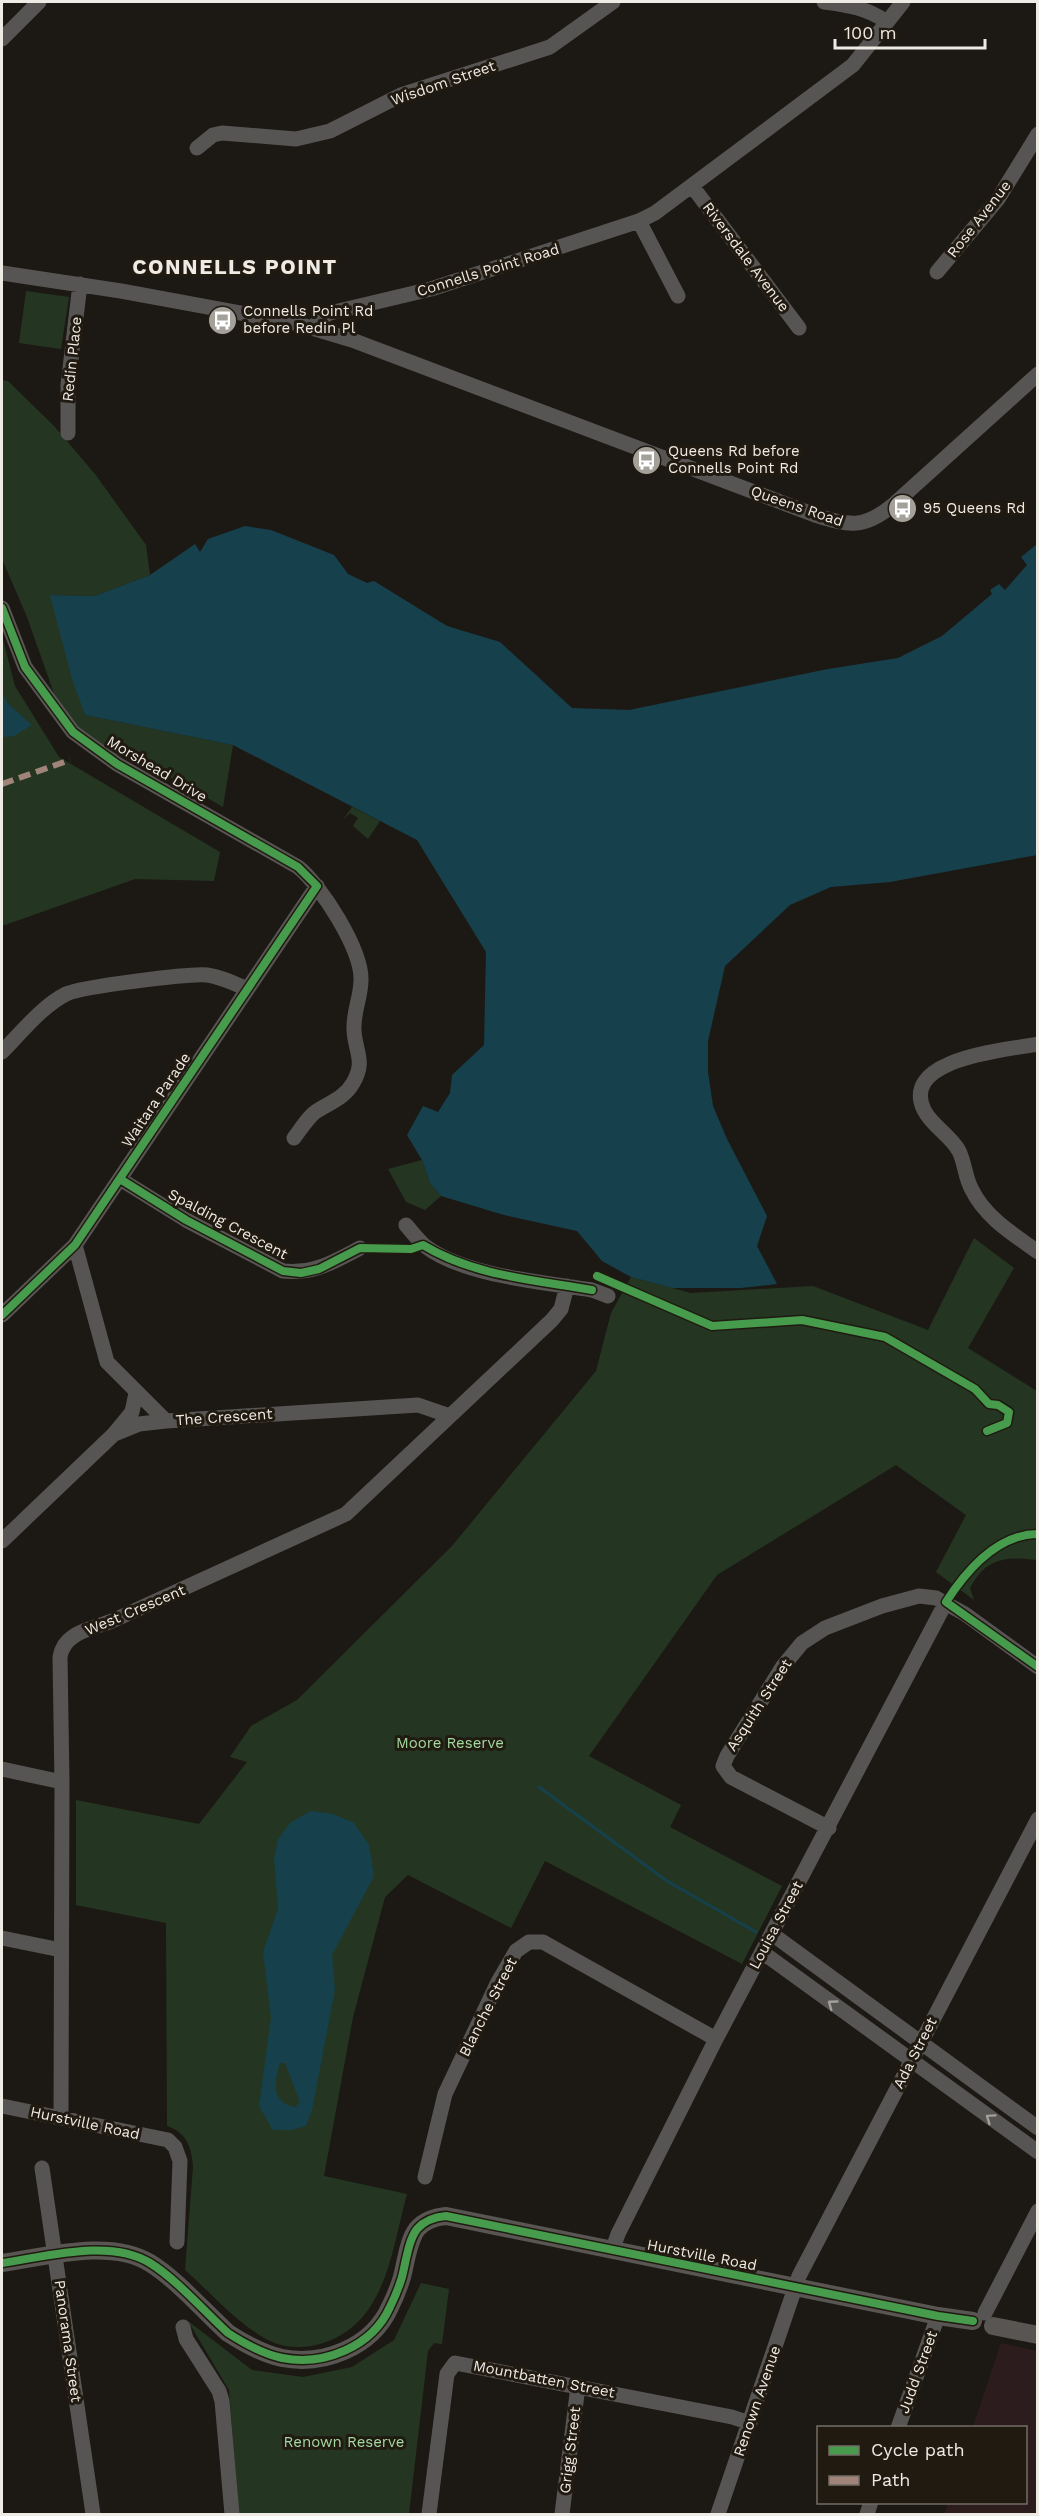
<svg xmlns="http://www.w3.org/2000/svg" width="1039" height="2516" font-family="'Work Sans',sans-serif">
	<rect width="100%" height="100%" fill="#1c1914"/>
	<path fill="#2c1c1d" d="M1001 2343 1037 2351V2514H944L948 2503 1026 2502V2428L973 2427Z"/>
	<path fill="#243622" d="M26 291 69 297 61 349 19 343Z
		M2 380 8 381 54 426 95 474 146 545 150 575 95 596 51 595 85 715 233 745 223 807 180 782 115 754 74 726 56 699 27 617 2 559Z
		M2 636 15 686 59 757 220 852 214 881 135 879 2 926Z
		M352 807 380 821 368 839 353 826 358 818 350 813 343 820Z
		M422 1160 430 1183 441 1196 425 1210 406 1202 388 1169Z
		M974 1238 1014 1268 968 1348 1037 1391V1560C1005 1556 986 1558 970 1588L974 1600 936 1572 966 1515 896 1465 717 1575 589 1756 681 1805 670 1827 782 1886 742 1964 545 1861 511 1928 408 1875 385 1897 353 2017 324 2176 407 2194C391 2252 386 2325 320 2344 302 2349 282 2348 266 2339 236 2322 211 2293 185 2270L193 2167C192 2147 186 2132 167 2126L166 1923 76 1905V1800L199 1824 247 1762 230 1757 251 1726 297 1700 452 1546 596 1371 611 1313 631 1277 691 1293 813 1286 928 1330Z
		M421 2283 449 2289 442 2344 434 2343 428 2351 409 2514H239L229 2390 188 2321 252 2370 303 2377 352 2367 394 2340Z"/>
	<path fill="#16414c" fill-rule="evenodd" d="M245 526 271 530 334 555 348 574 367 583 374 581 447 626 500 642 572 708 629 710 828 669 898 658 942 636 992 594 990 590 999 584 1005 590 1027 565 1021 557 1037 544V855L890 882 831 887 790 905 725 966 708 1041V1072L713 1106 727 1139 767 1216 757 1246 777 1284 741 1288H672L631 1277 602 1261 577 1231 504 1215 441 1196 430 1183 422 1160 407 1135 423 1106 438 1112 450 1093 452 1075 484 1045 486 952 417 840 233 745 85 715 72 679 50 595 95 596 150 575 195 544 200 552 208 539Z
		M2 692 8 704 32 725 14 736 2 737Z
		M311 1811 333 1814 354 1823 369 1845 374 1876 332 1955 335 1990 312 2110 306 2126 291 2130H273L259 2106 271 2018 263 1952 278 1909 274 1859 278 1839 291 1822ZM280 2063H285L300 2102 295 2107C271 2103 274 2082 280 2063Z"/>
	<g fill="none" stroke-linecap="round" stroke-linejoin="round">
		<path stroke="#16414c" stroke-width="3" d="M539 1787 667 1881 756 1932"/>
		<path stroke="#575553" stroke-width="15" d="M824 2C848 5 867 8 887 22
			M2 39 39 2
			M197 148 213 135 222 133 296 139 330 131 401 95 550 47 613 2
			M692 186 799 328
			M639 221 678 296
			M937 272 998 199 1038 134
			M2 273 121 291 295 323 352 340 815 515C850 526 864 529 893 505L1038 374
			M314 328 319 319 330 313 431 289 639 221 655 213 853 65 903 2
			M68 433V385L80 284
			M2 608 25 667 73 732 117 764 298 867C321 885 362 950 361 980 361 997 353 1012 354 1030 355 1052 366 1061 353 1083 344 1099 328 1103 314 1113 307 1119 300 1130 294 1138
			M1038 1044C1008 1050 899 1058 924 1110 932 1126 950 1135 959 1151 965 1163 965 1178 972 1190 986 1218 1013 1234 1038 1252
			M2 1052C21 1033 41 1007 66 994 80 987 191 973 207 975 221 977 234 983 247 989
			M120 1179 186 1220 283 1271C315 1274 333 1262 360 1248
			M406 1225C412 1232 418 1240 425 1246 464 1276 543 1282 592 1290L608 1296
			M75 1245 107 1362 166 1421 418 1405 450 1416
			M2 1315 75 1245 317 886
			M117 1433 139 1424 166 1421
			M2 1541 113 1435 132 1412 136 1393
			M2 1769 62 1782
			M829 1828 731 1777 723 1766 727 1756 783 1666 802 1643 825 1628 882 1606 919 1596 936 1598 965 1614 1038 1667
			M772 1934 1038 2128
			M2 1938 61 1950
			M762 1952 1038 2152
			M2 2106 168 2140 175 2147 180 2161 177 2242
			M61 2117 62 1782 60 1657C64 1632 92 1629 112 1621L346 1514 552 1320 561 1309 567 1286
			M42 2168 93 2514
			M425 2177 445 2094 498 1982 516 1951 529 1942H543L716 2039
			M612 2251 618 2234 716 2039 946 1602
			M985 2313 1038 2211
			M183 2327 186 2339 219 2391 222 2401 232 2514
			M898 2428 938 2316
			M429 2514 447 2374 455 2363 732 2417 750 2423
			M562 2514 578 2386
			M718 2514 799 2276 1038 1819
			M867 2514 871 2502"/>
		<path stroke="#585552" stroke-width="18" d="M2 2263C45 2257 110 2238 150 2263 175 2278 206 2313 228 2333 245 2344 263 2354 282 2358 324 2366 372 2347 390 2307 395 2297 399 2287 402 2277 406 2262 408 2241 417 2229 425 2220 434 2217 446 2216L938 2316 973 2321
			M993 2326 1038 2335"/>
		<path stroke="#a18479" stroke-width="6" stroke-dasharray="12 6" stroke-linecap="butt" d="M2 784 70 760"/>
		<defs>
			<path id="cycleway" d="M2 608 25 667 73 732 117 764 298 867 317 886 75 1245 2 1315
				M120 1179 186 1220 283 1271 301 1273 319 1269 360 1248 411 1249 423 1245C474 1276 535 1280 592 1290
				M597 1276 712 1326 802 1320 885 1337 975 1389 989 1404 998 1405 1009 1412 1007 1423 987 1431
				M1038 1534C997 1534 966 1571 946 1602L1038 1667
				M2 2263C45 2257 110 2238 150 2263 175 2278 206 2313 228 2333 245 2344 263 2354 282 2358 324 2366 372 2347 390 2307 395 2297 399 2287 402 2277 406 2262 408 2241 417 2229 425 2220 434 2217 446 2216L938 2316 973 2321"/>
		</defs>
		<use href="#cycleway" stroke="#201a11" stroke-width="11"/>
		<use href="#cycleway" stroke="#469c4c" stroke-width="8"/>
	</g>
	<defs><path id="oneway-chevron" d="M-2-3.5L2.5 0L-2 3.5" fill="none" stroke-width="1.6" stroke-linecap="round" stroke-linejoin="round" transform="scale(1.5)"/></defs>
	<g stroke="#a2a09c">
		<use href="#oneway-chevron" transform="translate(832 2004) rotate(-144)"/>
		<use href="#oneway-chevron" transform="translate(990 2118) rotate(-145)"/>
	</g>
	<defs>
		<symbol id="bus-disc" viewBox="-11 -11 22 22"><circle r="9.5" fill="#a4a19b" stroke="#201a11"/><path d="M-5-6H5V4H4V6H2V4H-2V6H-4V4H-5ZM-3.5-4V0h7V-4ZM-3.5 1.2v1.5H-2V1.2ZM2 1.2v1.5H3.5V1.2Z" fill="#fff"/></symbol>
	</defs>
	<g fill-rule="evenodd">
		<use href="#bus-disc" x="206" y="304" width="33" height="33"/>
		<use href="#bus-disc" x="630" y="444" width="33" height="33"/>
		<use href="#bus-disc" x="886" y="492" width="33" height="33"/>
	</g>
	<g text-anchor="middle" stroke-width="6" stroke-linejoin="round" paint-order="stroke">
		<g font-size="15" fill="#eeeae4" stroke="#201a11">
			<text transform="translate(443 83) rotate(-19)" y="5">Wisdom Street</text>
			<text transform="translate(979 219) rotate(-52)" y="5">Rose Avenue</text>
			<text transform="translate(746 257) rotate(53)" y="5">Riversdale Avenue</text>
			<text transform="translate(488 270) rotate(-17)" y="5">Connells Point Road</text>
			<text transform="translate(72 359) rotate(-84)" y="5">Redin Place</text>
			<text transform="translate(797 506) rotate(19)" y="5">Queens Road</text>
			<text transform="translate(157 769) rotate(31)" y="5">Morshead Drive</text>
			<text transform="translate(156 1100) rotate(-56)" y="5">Waitara Parade</text>
			<text transform="translate(228 1224) rotate(28)" y="5">Spalding Crescent</text>
			<text transform="translate(224 1417) rotate(-4)" y="5">The Crescent</text>
			<text transform="translate(135 1610) rotate(-23)" y="5">West Crescent</text>
			<text transform="translate(759 1705) rotate(-57)" y="5">Asquith Street</text>
			<text transform="translate(776 1925) rotate(-62)" y="5">Louisa Street</text>
			<text transform="translate(488 2007) rotate(-63)" y="5">Blanche Street</text>
			<text transform="translate(915 2053) rotate(-63)" y="5">Ada Street</text>
			<text transform="translate(85 2123) rotate(12)" y="5">Hurstville Road</text>
			<text transform="translate(702 2255) rotate(11)" y="5">Hurstville Road</text>
			<text transform="translate(68 2341) rotate(82)" y="5">Panorama Street</text>
			<text transform="translate(918 2372) rotate(-70)" y="5">Judd Street</text>
			<text transform="translate(544 2379) rotate(11)" y="5">Mountbatten Street</text>
			<text transform="translate(757 2401) rotate(-71)" y="5">Renown Avenue</text>
			<text transform="translate(570 2450) rotate(-83)" y="5">Grigg Street</text>
		</g>
		<g font-size="15" fill="#eeeae4" stroke="#201a11" text-anchor="start">
			<text x="243" y="316">Connells Point Rd<tspan x="243" dy="17">before Redin Pl</tspan></text>
			<text x="668" y="456">Queens Rd before<tspan x="668" dy="17">Connells Point Rd</tspan></text>
			<text x="923" y="513">95 Queens Rd</text>
		</g>
		<g font-size="15" fill="#a3daa0" stroke="#201a11">
			<text x="450" y="1748">Moore Reserve</text>
			<text x="344" y="2447">Renown Reserve</text>
		</g>
		<g font-size="21" font-weight="bold" letter-spacing="1.5" fill="#eeeae4" stroke="#201a11">
			<text x="235" y="274">CONNELLS POINT</text>
		</g>
	</g>
	<rect width="1039" height="2516" fill="none" stroke="#eeeae4" stroke-width="6"/>
	<rect x="817" y="2426" width="210" height="78" fill="#201a11" stroke="#726d65" stroke-width="1.5"/>
	<rect x="829" y="2446" width="30" height="9" fill="#469c4c" stroke="#726d65" stroke-width="1.5"/>
	<text x="871" y="2456" font-size="18" fill="#eeeae4">Cycle path</text>
	<rect x="829" y="2476" width="30" height="9" fill="#a18479" stroke="#726d65" stroke-width="1.5"/>
	<text x="871" y="2486" font-size="18" fill="#eeeae4">Path</text>
	<path d="M835 39v9h150v-9" fill="none" stroke="#eeeae4" stroke-width="3"/>
	<text x="844" y="39" font-size="18" fill="#eeeae4" stroke="#201a11" stroke-width="4.5" paint-order="stroke">100 m</text>
</svg>
